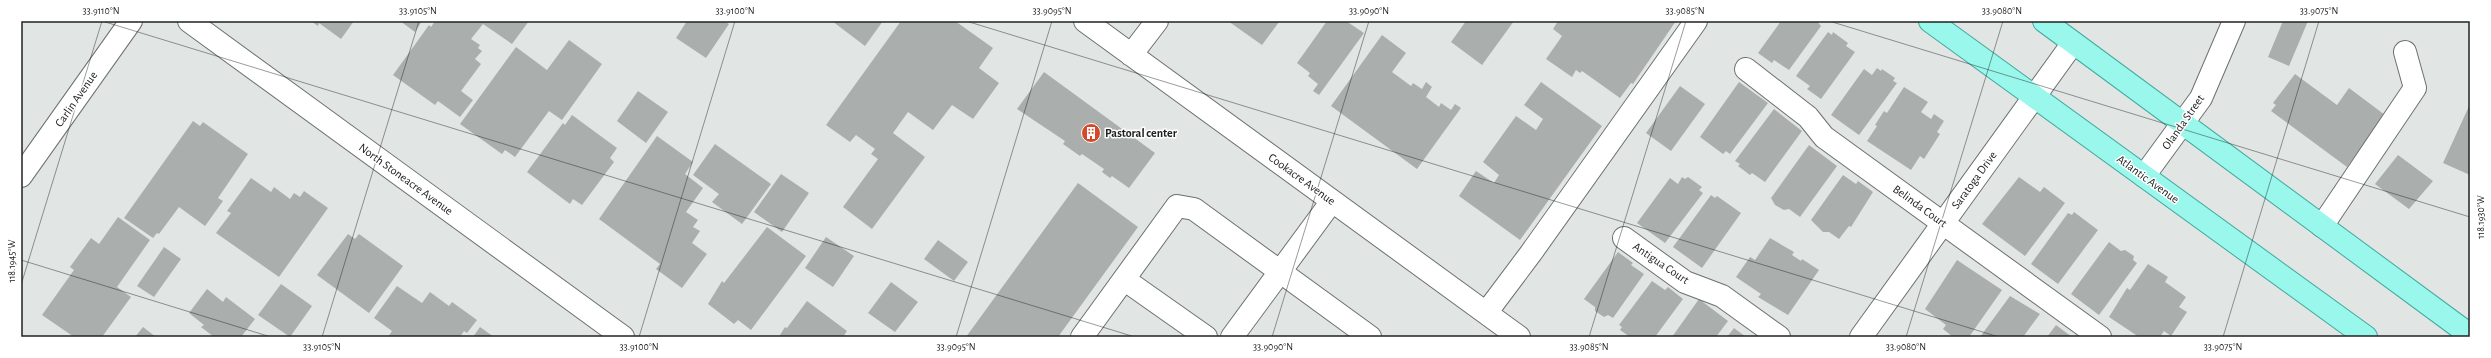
<svg xmlns="http://www.w3.org/2000/svg" width="2491" height="358" font-family="'Alegreya Sans',sans-serif">
	<rect width="100%" height="100%" fill="#e1e6e5"/>
	<path fill="#aaafae" d="M311 21H354L341 39 319 23 318 26Z
		M400 21H422L415 32Z
		M435 21H529L512 44 483 24 471 39 480 45 478 48 482 51 475 59 481 64 461 91 473 100 460 117 438 101 435 105 393 75 429 25 431 27Z
		M687 21H725L729 24 706 58 676 38Z
		M832 21H883L865 46Z
		M901 21H955L993 48 979 68 999 83 973 119 952 105 933 130 908 112 893 133 925 157 872 229 843 207 878 159 871 154 875 149 856 135 850 142 826 125Z
		M1228 21H1277L1279 22 1262 45Z
		M1327 21H1346L1364 33 1319 95 1313 91 1318 84 1308 76 1310 73 1297 63Z
		M1466 21H1514L1482 65 1451 42Z
		M1558 21H1676L1633 84 1631 83 1620 98 1582 71 1580 73 1576 70 1572 77 1546 59 1562 36 1553 29Z
		M1781 21H1817L1821 26 1789 70 1774 60 1772 63 1758 53Z
		M2283 21H2308L2289 66 2268 57Z
		M1828 32 1832 35 1833 32 1848 43 1846 46 1855 52 1821 99 1807 89 1810 86 1796 76Z
		M1382 35 1406 53 1392 72 1411 86 1413 83 1422 89 1426 82 1432 87 1426 97 1439 107 1441 103 1451 110 1455 104 1461 108 1417 169 1331 106Z
		M569 40 602 64 562 120 549 111 515 157 505 150 502 154 460 124 516 47 547 70Z
		M1877 68 1881 71 1882 69 1895 78 1893 81 1897 83 1859 135 1831 115 1864 69 1872 75Z
		M1044 72 1155 153 1129 188 1112 176 1110 178 1102 172 1104 169 1082 154 1080 156 1063 144 1065 141 1017 109Z
		M2295 74 2337 105 2349 88 2385 115 2347 167 2271 111 2276 105 2273 103Z
		M1541 82 1602 126 1520 240 1459 196 1476 171 1494 183 1499 175 1483 162 1516 116 1536 130 1543 119 1524 105Z
		M1739 82 1768 103 1730 154 1726 151 1723 154 1700 137Z
		M1680 86 1705 104 1671 151 1646 133Z
		M1904 87 1928 102 1921 112 1931 119 1934 114 1944 121 1937 132 1940 134 1924 159 1920 156 1911 170 1867 141 1877 126 1875 125 1884 111 1887 113Z
		M638 91 668 112 646 143 617 121Z
		M2470 104V175L2443 163Z
		M1774 109 1802 131 1765 182 1752 173 1750 175 1738 166 1740 164 1735 161Z
		M572 115 617 148 610 158 614 162 582 205 573 199 570 204 527 172 563 123 565 125Z
		M193 121 200 126 203 122 248 154 218 198 223 201 205 226 179 207 159 234 157 233 153 238 124 218Z
		M657 136 693 162 685 174 703 188 686 212 698 220 693 227 700 231 692 243 707 254 682 288 656 269 660 264 599 219Z
		M715 144 771 184 742 224 712 202 719 194 693 175Z
		M1809 145 1837 166 1800 217 1789 209 1784 210 1775 205 1771 198Z
		M2398 155 2433 181 2409 209 2375 184Z
		M781 174 809 193 782 232 754 212Z
		M1843 175 1856 184 1858 181 1873 192 1851 227 1849 226 1839 239 1829 232H1823L1811 220Z
		M1682 177 1685 179 1688 177 1702 187 1699 190 1703 193 1665 243 1637 223 1670 178 1678 184Z
		M2019 177 2040 192 2044 187 2065 203 2025 256 1982 224Z
		M251 178 271 192 274 187 290 199 294 193 300 197 304 191 328 208 279 277 216 233 231 213 227 211Z
		M1078 183 1138 227 1058 337H966Z
		M1711 195 1715 198 1717 196 1741 213 1702 268 1673 247Z
		M2074 212 2098 230 2058 284 2031 264 2068 213 2072 215Z
		M118 217 150 240 117 287 131 297 102 337H74L42 315 74 270 70 267 91 238 99 244Z
		M767 227 806 256 751 330 738 320 734 324 708 304 722 281 724 283Z
		M348 234 355 239 359 234 403 266 369 313 317 275Z
		M826 237 854 256 833 287 805 268Z
		M1770 238 1794 252 1792 255 1801 261 1802 259 1819 270 1788 315 1758 297 1761 294 1736 277 1750 257 1755 260Z
		M938 240 968 262 954 281 924 259Z
		M2109 242 2121 251 2125 250 2134 256 2133 260 2137 263 2099 315 2071 294Z
		M164 247 181 259 154 297 137 286Z
		M1618 252 1633 263 1631 265 1644 274 1613 318 1608 315 1604 317 1595 311V307L1584 299Z
		M1957 260 2002 290 1969 337H1953L1943 329 1946 325 1925 309Z
		M2148 264 2168 277 2165 282 2186 297 2179 307 2187 312 2171 336 2164 331 2160 337H2139L2109 317 2127 288 2130 290Z
		M1652 281 1665 290 1668 287 1683 299 1655 337H1630L1620 330 1622 327 1619 325Z
		M891 282 918 302 895 332 868 313Z
		M281 284 312 306 290 337 258 315Z
		M397 286 422 303 430 292 449 306 452 302 477 320 467 333 464 331 460 337H388L392 331 374 318Z
		M207 289 223 302 226 297 255 319 241 337H214L201 327 204 325 189 313Z
		M2010 296 2040 314 2023 337H1980Z
		M1699 299 1728 321 1716 337H1672Z
		M807 301 847 331 843 337H782L780 335 785 327 787 328Z
		M2056 325 2072 337H2047Z
		M143 327 156 337H135Z
		M480 327 494 337H473Z
		M1734 328 1746 337H1727Z"/>
	<g fill="none" stroke-linecap="round" stroke-linejoin="round">
		<defs>
			<path id="minor" d="M189 21 623 337
				M1085 21 1519 337
				M1131 55 1157 21
				M1746 69 1808 117 1824 137 2100 337
				M21 176 131 21
				M2144 176 2201 98 2234 21
				M2322 226 2415 88 2405 52
				M1624 238 1685 282 1722 296 1779 337
				M1125 280 1206 337
				M1486 313 1531 253 1696 21
				M1082 337 1177 206 1194 209 1370 337
				M1232 337 1332 201
				M1861 337 2073 43"/>
			<path id="major" d="M1930 21 2366 337
				M2044 21 2470 335"/>
		</defs>
		<use href="#minor" stroke="#6c7070" stroke-width="24"/>
		<use href="#major" stroke="#43a99c" stroke-width="24"/>
		<use href="#minor" stroke="#fff" stroke-width="22"/>
		<use href="#major" stroke="#9af7ec" stroke-width="22"/>
	</g>
	<path fill="none" stroke="#202221" stroke-width="1" stroke-opacity="0.45" d="M102 21 1135 337M966 21 1999 337M1829 21 2470 217M21 260 271 337M21 285 102 21M322 337 419 21M639 337 735 21M956 337 1052 21M1272 337 1369 21M1589 337 1686 21M1906 337 2003 21M2223 337 2319 21"/>
	<defs>
		<symbol id="building-disc" viewBox="-11 -11 22 22"><circle r="9.5" fill="#d34929" stroke="#fff"/><path d="M-4-6H4V6H1V3H-1V6H-4ZM-2.5-4.3h1.7v1.8h-1.7ZM.8-4.3h1.7v1.8H.8ZM-2.5-1h1.7V.8h-1.7ZM.8-1h1.7V.8H.8Z" fill="#fff"/></symbol>
	</defs>
	<g fill-rule="evenodd">
		<use href="#building-disc" x="1080" y="122" width="22" height="22"/>
	</g>
	<g text-anchor="middle" stroke-width="3" stroke-linejoin="round" paint-order="stroke">
		<g font-size="12" fill="#202221" stroke="#fff">
			<text transform="translate(76 99) rotate(-55)" y="4">Carlin Avenue</text>
			<text transform="translate(2183 122) rotate(-55)" y="4">Olanda Street</text>
			<text transform="translate(406 179) rotate(36)" y="4">North Stoneacre Avenue</text>
			<text transform="translate(1302 179) rotate(36)" y="4">Cookacre Avenue</text>
			<text transform="translate(2148 179) rotate(36)" y="4">Atlantic Avenue</text>
			<text transform="translate(1974 180) rotate(-54)" y="4">Saratoga Drive</text>
			<text transform="translate(1920 206) rotate(36)" y="4">Belinda Court</text>
			<text transform="translate(1661 263) rotate(34)" y="4">Antigua Court</text>
		</g>
		<g font-size="12" font-weight="bold" fill="#202221" stroke="#fff" text-anchor="start">
			<text x="1105" y="137">Pastoral center</text>
		</g>
	</g>
	<rect width="2491" height="358" fill="none" stroke="#ffffff" stroke-width="44"/>
	<rect x="22" y="22" width="2447" height="314" fill="none" stroke="#202221" stroke-width="1.5"/>
	<g font-size="10" text-anchor="middle" fill="#202221">
		<text x="101" y="14">33.9110°N</text>
		<text x="418" y="14">33.9105°N</text>
		<text x="735" y="14">33.9100°N</text>
		<text x="1052" y="14">33.9095°N</text>
		<text x="1369" y="14">33.9090°N</text>
		<text x="1685" y="14">33.9085°N</text>
		<text x="2002" y="14">33.9080°N</text>
		<text x="2319" y="14">33.9075°N</text>
		<text transform="translate(2480 217) rotate(-90)" y="4">118.1930°W</text>
		<text transform="translate(11 261) rotate(-90)" y="4">118.1945°W</text>
		<text x="322" y="350">33.9105°N</text>
		<text x="639" y="350">33.9100°N</text>
		<text x="956" y="350">33.9095°N</text>
		<text x="1273" y="350">33.9090°N</text>
		<text x="1589" y="350">33.9085°N</text>
		<text x="1906" y="350">33.9080°N</text>
		<text x="2223" y="350">33.9075°N</text>
	</g>
</svg>
